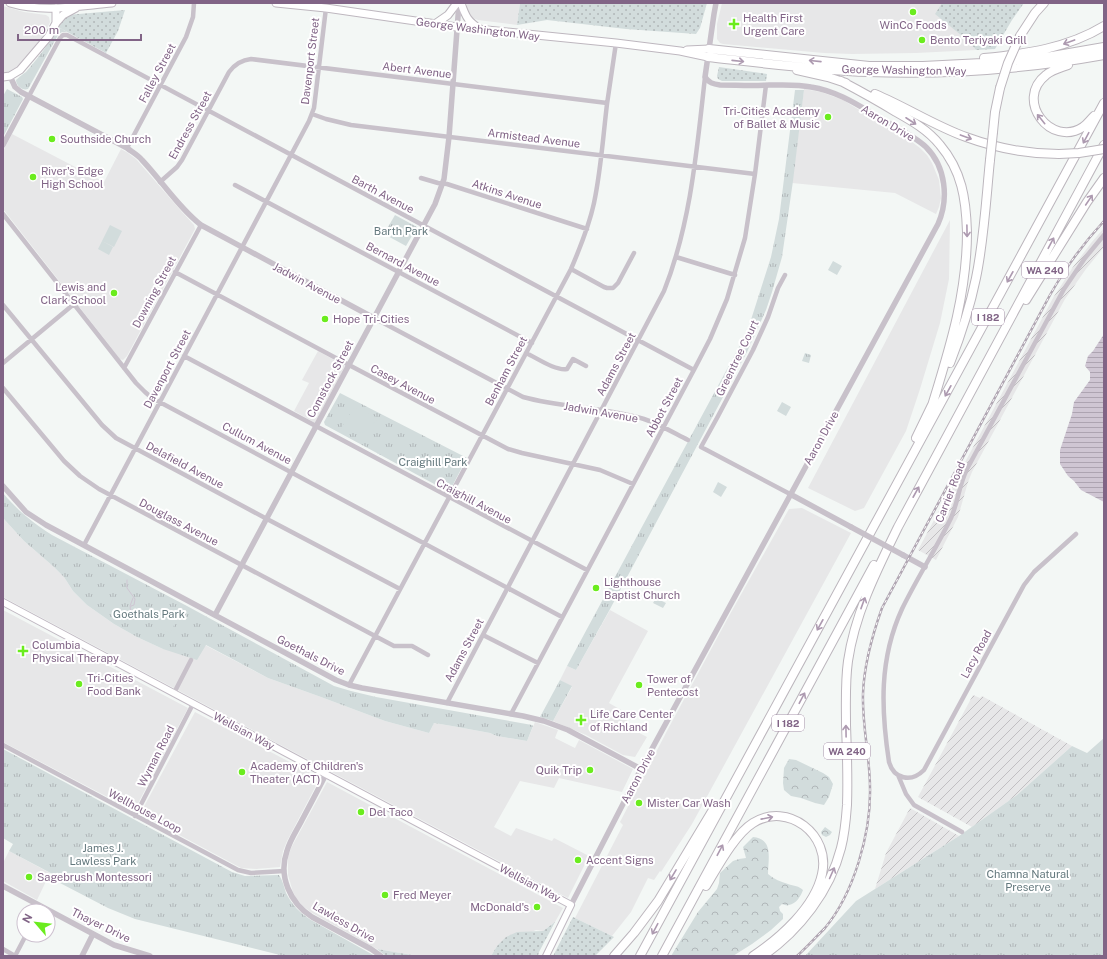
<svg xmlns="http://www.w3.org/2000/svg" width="1107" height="959" font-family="'Public Sans',sans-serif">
	<defs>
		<pattern id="industrial-furrows" width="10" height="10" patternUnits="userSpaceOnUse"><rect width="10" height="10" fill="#e7e7e8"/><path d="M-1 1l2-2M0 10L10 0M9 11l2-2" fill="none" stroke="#c1bfc2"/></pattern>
		<pattern id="grass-dots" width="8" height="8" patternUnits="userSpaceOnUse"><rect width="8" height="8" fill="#d2dcdc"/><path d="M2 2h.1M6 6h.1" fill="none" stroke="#b0b6b8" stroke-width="1.8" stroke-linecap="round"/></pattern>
		<pattern id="forest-crowns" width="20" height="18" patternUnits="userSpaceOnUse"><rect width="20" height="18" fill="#d2dcdc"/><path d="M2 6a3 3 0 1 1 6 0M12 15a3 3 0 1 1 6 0" fill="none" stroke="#b0b6b8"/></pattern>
		<pattern id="park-tufts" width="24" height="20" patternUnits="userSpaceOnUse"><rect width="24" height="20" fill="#d2dcdc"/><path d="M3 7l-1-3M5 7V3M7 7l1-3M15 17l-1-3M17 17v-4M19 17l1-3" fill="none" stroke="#b0b6b8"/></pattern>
		<pattern id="water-rules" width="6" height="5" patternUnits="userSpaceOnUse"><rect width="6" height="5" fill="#cfc6d3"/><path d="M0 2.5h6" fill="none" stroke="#ada4b1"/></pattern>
	</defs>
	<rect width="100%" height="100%" fill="#f3f7f5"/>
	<path fill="#e7e7e8" d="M467 3H520L517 25 478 20 473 18 469 14 467 10Z
		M722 3H942L936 14 967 40 976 50 916 53 852 54 824 53 723 44 720 43 717 39V24Z
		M3 6 24 12 46 15 49 17 50 22 45 33 23 63 19 68 9 73 3 74Z
		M804 89 821 92 843 100 912 142 920 148 927 155 932 163 939 180 941 198 939 207 936 214 895 193 792 183Z
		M12 134 104 182 121 149 128 153 136 159 182 212 194 225 195 229 127 356 123 360 120 359 3 209V151Z
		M950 220 949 279 940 323 920 389 906 431 864 508 855 511 808 488Z
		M318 351 345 366 315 423 294 411 309 383 302 380Z
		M802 508 851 533 692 824 661 872 660 871 654 880 648 878 631 912 612 936 575 918 623 825 620 822 668 729 729 616 789 509Z
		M3 518 24 541 54 567 64 577 73 591 87 605 114 624 137 637 163 649 205 645 268 678 321 697 385 721 429 733 434 723 452 726 490 733 497 736 527 741 535 722 558 730 555 738 575 748 579 740 633 769 622 792 559 778 554 788 520 781 494 827 511 836 516 828 552 841 554 838 589 856 568 898 3 597Z
		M3 610 188 708 134 811 3 742Z
		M610 610 648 631 609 703 630 715 624 725 647 737 635 757 623 755 586 735 553 721 572 687 560 680 567 666 576 670Z
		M195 712 320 778 287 841 283 851 280 867 256 869 241 868 140 814Z
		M327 782 563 908 555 922 543 931 536 930 497 946 491 956H418L377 949 312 913 303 906 296 898 293 892 288 875V858L291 848Z
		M9 851 50 873 37 900 3 881V863Z"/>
	<path fill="url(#industrial-furrows)" d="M1104 228V247L1086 269 1065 299 972 472 968 482 958 517 936 560 918 550 1053 298 1073 267 1091 243Z
		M973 695 980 698 982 696 1072 746 1017 795 972 827 918 797Z
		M910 808 959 836 875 889 886 853Z"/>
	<path fill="url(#grass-dots)" d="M520 3H707L700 28 696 34 626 29 547 20 517 25Z
		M942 3H1024L1012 20 995 49 976 50 967 40 935 14Z
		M125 10 118 31 106 53 58 27 60 21 67 15Z
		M719 67 767 74 766 81H722L718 79 717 76Z
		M573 917 575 918 614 937 595 956H553Z
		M555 922 539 952 538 956H491L497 946 506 937 517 932 543 931Z
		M377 949 418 956H386Z"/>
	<path fill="url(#forest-crowns)" d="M789 759 796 760 823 773 829 777 833 784 829 797 824 805 815 803 801 798 791 796 784 790 783 783 784 768Z
		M825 827 832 832 830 835 826 837 822 835 821 832Z
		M753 837C774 839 768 859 768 874 774 879 781 882 788 884 794 886 799 886 803 890 801 896 796 904 789 905 787 906 785 905 782 904L779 907 780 911 783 914V919L771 930 752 944 733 956H671L698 912 717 889 719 883 720 873 733 861 739 859 746 858 743 847Z"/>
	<path fill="url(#park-tufts)" d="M58 27 67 32H62L58 35 28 89C23 91 16 86 16 80 19 77 22 75 26 72 35 62 52 40 58 27Z
		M7 89 22 97 23 99 3 137V96Z
		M795 90H804L793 181 782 257 772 292 766 310 747 352 609 611 576 670 567 666 740 345 749 326 771 257 779 219Z
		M395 215 417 227 406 246 384 234Z
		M805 353 811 355 809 363 802 361Z
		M325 392 328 394 321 407 315 404 321 393Z
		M340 393 467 458 449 492 325 425 324 422Z
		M3 493C18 511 32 522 52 535L187 606 334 686 351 691 376 697 532 725 533 726 527 741 497 736 490 733 452 726 434 723 429 733 385 721 321 697 268 678 206 645 197 660 163 649 137 637 114 624 87 605 73 591 64 577 54 567 24 541 3 518Z
		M560 680 572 686 553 721 540 717Z
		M1104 738V956H805L856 901 959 836 1017 795 1072 746 1087 753Z
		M3 749 232 872 245 876 279 875C283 881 284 887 286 893 292 905 300 913 311 920L375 956H284L135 919 108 908 60 883 62 879 9 851 13 844 3 838Z"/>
	<path fill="#d2dcdc" d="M110 225 122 231 114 247 102 241Z
		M102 241 113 247 109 255 98 249Z
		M833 261 842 266 837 275 828 270Z
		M782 402 791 407 786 416 777 411Z
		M354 408 378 418C365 434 360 437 341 428Z
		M442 456 455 463 449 473 437 466Z
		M718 482 727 487 721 497 713 492Z
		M656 598 666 603 663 608 653 603Z
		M166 611 173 612 178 614 171 633 153 627C155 619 159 614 166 611Z"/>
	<path fill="url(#water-rules)" d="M1104 334V502L1081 490 1074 481 1068 476 1060 464V450L1072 414 1074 402 1090 380V372L1085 366 1088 356 1093 351Z"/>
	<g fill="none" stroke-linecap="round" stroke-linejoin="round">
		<path stroke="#cfc6d3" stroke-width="1" d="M127 580V588L135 599 134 605 131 606 130 608 135 619
			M130 606 133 598"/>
		<defs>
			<path id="secondary" d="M3 602 571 905 546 956"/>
			<path id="primary" d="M10 3C43 13 78 6 112 3
				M276 3 326 8 457 27 616 43 680 51 708 57
				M56 23 63 15 76 8
				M687 50 709 49
				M3 77 10 76 20 70 49 36 56 23V8"/>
			<path id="trunk" d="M461 3C466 18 468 21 481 30
				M435 24 448 15 457 3"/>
			<path id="motorway" d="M1020 36 1035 13 1044 3
				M709 49 869 66H923L1002 62 1035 59 1104 47
				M708 57C761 63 815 70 868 72 947 75 1026 69 1104 55
				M984 58C1026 54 1068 48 1104 26
				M1068 65C1060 68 1052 70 1046 75 1014 100 1051 148 1083 127 1087 124 1090 120 1094 116
				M797 70 828 77 846 83
				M841 81C860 91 878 101 896 112 912 121 928 130 940 145 962 171 966 199 967 232 967 295 949 350 931 409
				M875 94C906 107 935 126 966 137 996 148 1027 154 1059 154
				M993 132 995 112 1000 88
				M1026 300 1087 202 1104 178
				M950 363C961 335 970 307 976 278 984 240 986 200 990 160
				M916 438 932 405
				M706 886C717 868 735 834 753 823 788 801 831 835 822 874 815 907 780 938 753 956
				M614 956 634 933 658 901 714 808
				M640 956C793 671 951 388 1104 103
				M662 956 874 565
				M763 956C800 930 830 891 841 848 845 833 846 819 847 805 848 778 847 752 846 725 846 704 845 682 848 661 855 613 877 570 898 527L1104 145"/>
		</defs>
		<use href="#secondary" stroke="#c0b8c2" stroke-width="8"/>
		<use href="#primary" stroke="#beb7bf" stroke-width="9"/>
		<use href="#trunk" stroke="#bcb6bd" stroke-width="9"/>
		<use href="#motorway" stroke="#bcb6bd" stroke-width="10"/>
		<path stroke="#c8c1ca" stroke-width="4.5" d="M29 96 60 38 63 35H67L694 370
			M312 114 326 119 351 125 755 174
			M127 148 186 37 193 17 194 3
			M421 178 438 183 447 184 587 229
			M160 182 177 167 182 160 229 72C235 64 241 60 251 59L607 103
			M235 185 532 343
			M3 214 136 383 145 392 152 398 562 617
			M676 257 735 275
			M571 269 604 287 607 288H613L618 283 634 253
			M175 272 349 365 508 449 522 453 600 470 633 484
			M785 275 778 288 768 317 753 350 717 418 701 447 790 494
			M3 305 102 425 116 438 267 519 400 589
			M374 318 523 397C563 408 605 407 644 419 659 424 674 433 688 440
			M526 353C537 358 555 371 567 369L573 359 586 366
			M184 356 587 570
			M3 363 74 304
			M124 368 201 225
			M3 388 64 461 80 476 99 489 375 636 394 646H412L428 655
			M1076 534 1034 572 1024 585 924 770C911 783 894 779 889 762 881 709 879 659 902 609 917 578 936 549 951 518 958 502 959 485 967 469L1064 289 1085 258 1104 235
			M84 545 309 121 314 108 326 8
			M483 635 538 663
			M349 685 571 269C580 248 589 226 594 203 601 170 603 137 607 104 610 83 613 63 616 43
			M174 693 191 660
			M447 703 664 291C691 223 697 148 705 77
			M511 714 696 366 710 339 727 299 745 238 755 174 766 85
			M3 745 238 870 251 873 284 871
			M898 775 906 794 914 805 962 832
			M135 816 193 704
			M3 949 15 956
			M15 956 26 935"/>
		<path stroke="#c8c1ca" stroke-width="5.5" d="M10 76 15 87 21 92 127 148C132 152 138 155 142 160 162 181 178 207 201 225L374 318
			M3 145 29 96
			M3 486 26 512 46 525 336 680 349 685 362 688 523 716 544 721 568 730 641 769
			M790 494 851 527
			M903 555 925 567
			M215 615 435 204 444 179 449 137 459 3
			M326 774C318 790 310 805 302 820 297 830 290 840 287 851 278 876 290 903 312 917L371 949 381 956
			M3 886 114 945 150 956
			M571 905 641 769 938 224C949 199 946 167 926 147 913 135 895 127 880 118 858 105 837 91 811 87 797 84 783 85 769 85 752 86 736 85 720 85 713 84 709 83 705 77L714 14 716 3
			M82 956 93 934"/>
		<use href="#secondary" stroke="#fff" stroke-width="6"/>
		<use href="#primary" stroke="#fff" stroke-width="7"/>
		<use href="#trunk" stroke="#fff" stroke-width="7"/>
		<use href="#motorway" stroke="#fff" stroke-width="8"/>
		<defs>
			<path id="rail" d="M797 956C807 947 816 937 825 928 854 893 871 833 870 788 870 757 862 726 863 694 864 664 872 636 882 608L1050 295C1065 268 1083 244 1104 221"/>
		</defs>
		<use href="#rail" stroke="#b0a6b2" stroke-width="2.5"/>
		<use href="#rail" stroke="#fff" stroke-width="1" stroke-dasharray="3" stroke-linecap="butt"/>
		<defs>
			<path id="motorway-bridge" d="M1000 88 1008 63 1020 36
				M1059 154 1079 153 1104 149
				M990 160 993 132"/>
		</defs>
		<use href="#motorway-bridge" stroke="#bcb6bd" stroke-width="10" stroke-linecap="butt"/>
		<path stroke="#c8c1ca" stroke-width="5.5" d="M851 527 903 555"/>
		<use href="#motorway-bridge" stroke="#fff" stroke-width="8"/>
	</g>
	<defs><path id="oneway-shaft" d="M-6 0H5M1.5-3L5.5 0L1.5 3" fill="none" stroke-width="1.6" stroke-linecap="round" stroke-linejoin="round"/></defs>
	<g stroke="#ad9ab0">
		<use href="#oneway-shaft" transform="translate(1069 42) rotate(160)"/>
		<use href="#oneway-shaft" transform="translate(738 61) rotate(6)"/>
		<use href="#oneway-shaft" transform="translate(815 61) rotate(-174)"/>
		<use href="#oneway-shaft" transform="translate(1041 119) rotate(-129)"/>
		<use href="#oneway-shaft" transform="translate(911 121) rotate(33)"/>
		<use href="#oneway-shaft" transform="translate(966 137) rotate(20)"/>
		<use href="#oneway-shaft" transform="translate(1086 138) rotate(118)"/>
		<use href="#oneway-shaft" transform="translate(1089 200) rotate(-56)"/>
		<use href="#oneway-shaft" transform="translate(967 231) rotate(89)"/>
		<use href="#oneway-shaft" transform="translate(1051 243) rotate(-62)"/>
		<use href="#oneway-shaft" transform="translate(1010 277) rotate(119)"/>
		<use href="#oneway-shaft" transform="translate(948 391) rotate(119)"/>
		<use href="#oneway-shaft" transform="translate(916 492) rotate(-61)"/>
		<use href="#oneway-shaft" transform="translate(863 603) rotate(-70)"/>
		<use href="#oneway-shaft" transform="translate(820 625) rotate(119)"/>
		<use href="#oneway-shaft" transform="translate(802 698) rotate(-62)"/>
		<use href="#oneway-shaft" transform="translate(846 731) rotate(-91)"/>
		<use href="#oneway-shaft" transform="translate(767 818) rotate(-11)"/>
		<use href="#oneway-shaft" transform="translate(720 850) rotate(-62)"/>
		<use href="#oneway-shaft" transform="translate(832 873) rotate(-66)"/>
		<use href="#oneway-shaft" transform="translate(673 875) rotate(121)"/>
		<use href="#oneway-shaft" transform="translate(655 929) rotate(118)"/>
	</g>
	<g fill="#6bec1e" stroke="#fff" stroke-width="1.5">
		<circle cx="913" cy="12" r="4"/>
		<path d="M732 18h4v4h4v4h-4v4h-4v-4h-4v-4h4z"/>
		<circle cx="922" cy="40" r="4"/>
		<circle cx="828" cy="117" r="4"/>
		<circle cx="52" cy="139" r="4"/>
		<circle cx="33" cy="177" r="4"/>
		<circle cx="114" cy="293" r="4"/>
		<circle cx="325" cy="319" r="4"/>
		<circle cx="596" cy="588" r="4"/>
		<path d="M21 645h4v4h4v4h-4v4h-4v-4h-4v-4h4z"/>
		<circle cx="79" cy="684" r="4"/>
		<circle cx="639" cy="685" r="4"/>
		<path d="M579 714h4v4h4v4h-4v4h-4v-4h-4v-4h4z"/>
		<circle cx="590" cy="770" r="4"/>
		<circle cx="242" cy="772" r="4"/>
		<circle cx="639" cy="803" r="4"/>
		<circle cx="361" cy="812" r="4"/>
		<circle cx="578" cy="860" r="4"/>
		<circle cx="29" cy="877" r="4"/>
		<circle cx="385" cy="895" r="4"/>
		<circle cx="537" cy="907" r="4"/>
	</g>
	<g text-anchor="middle" stroke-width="4" stroke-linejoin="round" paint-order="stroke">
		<g fill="#fff" stroke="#a792aa" stroke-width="1">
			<rect x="1022" y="262" width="46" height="16" rx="3"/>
			<rect x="972" y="309" width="32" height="16" rx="3"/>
			<rect x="772" y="715" width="32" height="16" rx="3"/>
			<rect x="824" y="743" width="46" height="16" rx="3"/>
		</g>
		<g font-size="10" font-weight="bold" fill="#816486">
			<text x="1045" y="274">WA 240</text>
			<text x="988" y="321">I 182</text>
			<text x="788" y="727">I 182</text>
			<text x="847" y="755">WA 240</text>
		</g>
		<g font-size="11" fill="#816486" stroke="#fff" text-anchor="start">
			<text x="743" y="22">Health First<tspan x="743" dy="13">Urgent Care</tspan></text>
			<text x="913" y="29" text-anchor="middle">WinCo Foods</text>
			<text x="930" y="44">Bento Teriyaki Grill</text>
			<text x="820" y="115" text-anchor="end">Tri-Cities Academy<tspan x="820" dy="13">of Ballet &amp; Music</tspan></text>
			<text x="60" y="143">Southside Church</text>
			<text x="41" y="175">River's Edge<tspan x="41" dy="13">High School</tspan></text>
			<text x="106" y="291" text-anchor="end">Lewis and<tspan x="106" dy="13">Clark School</tspan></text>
			<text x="333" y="323">Hope Tri-Cities</text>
			<text x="604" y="586">Lighthouse<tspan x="604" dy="13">Baptist Church</tspan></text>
			<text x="32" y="649">Columbia<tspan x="32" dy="13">Physical Therapy</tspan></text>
			<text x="87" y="682">Tri-Cities<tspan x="87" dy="13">Food Bank</tspan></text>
			<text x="647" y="683">Tower of<tspan x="647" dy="13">Pentecost</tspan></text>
			<text x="590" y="718">Life Care Center<tspan x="590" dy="13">of Richland</tspan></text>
			<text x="250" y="770">Academy of Children's<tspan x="250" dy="13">Theater (ACT)</tspan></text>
			<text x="582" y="774" text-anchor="end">Quik Trip</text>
			<text x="647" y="807">Mister Car Wash</text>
			<text x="369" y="816">Del Taco</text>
			<text x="586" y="864">Accent Signs</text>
			<text x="37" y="881">Sagebrush Montessori</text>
			<text x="393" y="899">Fred Meyer</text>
			<text x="529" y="911" text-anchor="end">McDonald's</text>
		</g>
		<g font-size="11" fill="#816486" stroke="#fff">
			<text transform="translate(478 29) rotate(7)" y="4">George Washington Way</text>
			<text transform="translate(310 61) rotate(-83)" y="4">Davenport Street</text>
			<text transform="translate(417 70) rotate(7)" y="4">Abert Avenue</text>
			<text transform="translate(904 70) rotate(1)" y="4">George Washington Way</text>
			<text transform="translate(157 73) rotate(-62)" y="4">Falley Street</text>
			<text transform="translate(888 123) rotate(31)" y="4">Aaron Drive</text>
			<text transform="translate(190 125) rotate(-61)" y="4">Endress Street</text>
			<text transform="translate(534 138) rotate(7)" y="4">Armistead Avenue</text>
			<text transform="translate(383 194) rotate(28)" y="4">Barth Avenue</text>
			<text transform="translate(507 194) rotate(18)" y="4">Atkins Avenue</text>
			<text transform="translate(403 264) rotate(28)" y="4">Bernard Avenue</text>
			<text transform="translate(307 283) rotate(28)" y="4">Jadwin Avenue</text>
			<text transform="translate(154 292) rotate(-62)" y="4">Downing Street</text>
			<text transform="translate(737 358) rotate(-64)" y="4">Greentree Court</text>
			<text transform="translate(616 364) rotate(-62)" y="4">Adams Street</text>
			<text transform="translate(167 369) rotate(-62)" y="4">Davenport Street</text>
			<text transform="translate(506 371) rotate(-62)" y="4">Benham Street</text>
			<text transform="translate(330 379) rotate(-62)" y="4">Comstock Street</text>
			<text transform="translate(403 384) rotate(28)" y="4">Casey Avenue</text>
			<text transform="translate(664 407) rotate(-62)" y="4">Abbot Street</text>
			<text transform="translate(601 412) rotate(10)" y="4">Jadwin Avenue</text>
			<text transform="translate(821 438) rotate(-61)" y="4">Aaron Drive</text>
			<text transform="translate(257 443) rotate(28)" y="4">Cullum Avenue</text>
			<text transform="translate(185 465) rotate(28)" y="4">Delafield Avenue</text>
			<text transform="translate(950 492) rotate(-69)" y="4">Carrier Road</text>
			<text transform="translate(474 501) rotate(28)" y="4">Craighill Avenue</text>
			<text transform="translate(179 522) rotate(28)" y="4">Douglass Avenue</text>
			<text transform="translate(464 650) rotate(-62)" y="4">Adams Street</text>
			<text transform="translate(976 654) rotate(-62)" y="4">Lacy Road</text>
			<text transform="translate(311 655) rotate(27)" y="4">Goethals Drive</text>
			<text transform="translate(244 731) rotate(28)" y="4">Wellsian Way</text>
			<text transform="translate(156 756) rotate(-63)" y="4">Wyman Road</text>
			<text transform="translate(638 776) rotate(-62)" y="4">Aaron Drive</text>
			<text transform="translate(145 811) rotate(28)" y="4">Wellhouse Loop</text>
			<text transform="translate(530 883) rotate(28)" y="4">Wellsian Way</text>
			<text transform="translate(344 922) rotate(30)" y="4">Lawless Drive</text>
			<text transform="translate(101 925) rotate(26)" y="4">Thayer Drive</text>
		</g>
		<g font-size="11" fill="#63787d" stroke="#fff">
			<text x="401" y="235">Barth Park</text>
			<text x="433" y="466">Craighill Park</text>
			<text x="149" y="618">Goethals Park</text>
			<text x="103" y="852">James J.<tspan x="103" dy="13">Lawless Park</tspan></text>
			<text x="1028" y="878">Chamna Natural<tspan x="1028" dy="13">Preserve</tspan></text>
		</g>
	</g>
	<rect width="1107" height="959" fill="none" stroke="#816486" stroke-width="8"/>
	<g transform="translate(36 923) rotate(298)"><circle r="19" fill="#ffffff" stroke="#cdc1cf"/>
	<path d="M0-3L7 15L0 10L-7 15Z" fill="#6bec1e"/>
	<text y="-6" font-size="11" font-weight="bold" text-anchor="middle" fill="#816486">N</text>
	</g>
	<path d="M18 34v6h123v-6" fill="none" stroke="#816486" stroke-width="2"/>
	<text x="24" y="34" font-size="12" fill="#816486" stroke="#ffffff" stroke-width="3" paint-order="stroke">200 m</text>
</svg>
